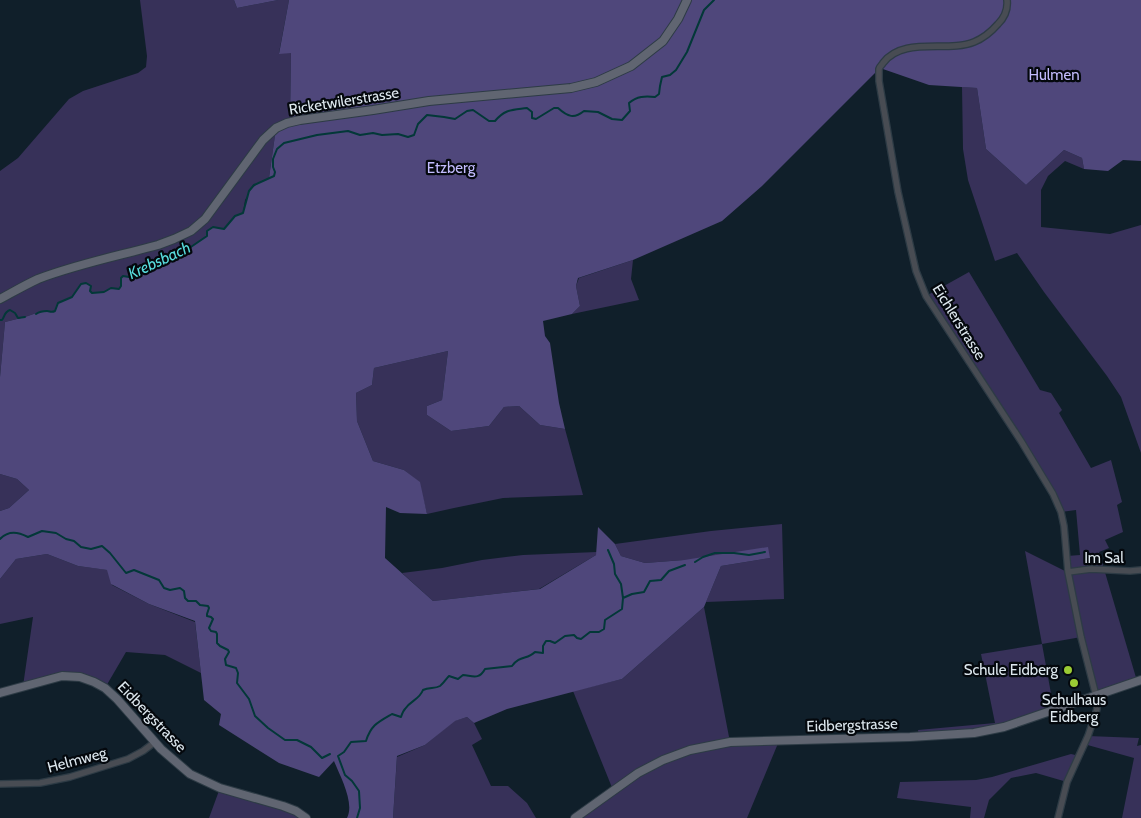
<svg xmlns="http://www.w3.org/2000/svg" width="1141" height="818" font-family="Cabin,sans-serif">
	<rect width="100%" height="100%" fill="#101f2a"/>
	<path fill="#373159" d="M140 0H234L237 8 278 0H289L279 53H291L290 119 276 128 269 178 254 185 245 200 243 213 235 216 224 229 207 236 182 253 172 254 158 259 152 267 129 277 121 278V286L119 289 111 288 104 292 92 293 86 283 81 284 72 297 58 303 55 311 52 312 48 311H42L25 317 5 322 0 377V171L18 158 69 99 83 91 138 73 146 67 147 56Z
		M962 87 977 88 986 149 1026 185 1064 150 1082 158 1084 169 1065 161 1048 176 1041 190V227L1110 234 1141 225V453L1121 397 1107 376 1044 292 1017 253 995 261 968 180 963 149Z
		M633 260 631 279 639 300 572 314 580 306 576 286 579 278Z
		M969 272 1040 390 1051 393 1062 410 1059 413 1091 468 1111 460 1122 502 1117 505 1123 532 1105 540 1109 548 1099 552 1137 681 1096 696 1081 637 1042 644 1054 710 1004 727 919 736 918 730 995 723 981 654 1042 644 1025 551 1067 572V556L1080 555 1076 510 1061 512 1053 494 926 296Z
		M448 351 442 400 427 406V415L451 431 489 426 504 407 519 406 540 425 565 429 583 495 503 498 454 508 427 514 419 482 404 470 373 461 357 421 356 393 372 385 374 368Z
		M0 474 17 479 29 490 9 508 0 511Z
		M782 524 784 599 706 602 721 566 770 558 684 560 645 563 621 556 615 544 711 531Z
		M597 552 596 555 539 589 433 601 402 573 442 568 482 560 523 555Z
		M47 554 78 566 108 570 112 585 149 604 195 622 201 673 165 655 126 652 105 688 71 676 23 686 33 617 0 624V579L16 559Z
		M704 607 730 742 779 741 747 818H575L613 790 573 691 622 679Z
		M467 717 474 723 482 739 472 745 491 786H508L527 803 536 818H393L397 757 425 745 454 721Z
		M1088 736 1139 738 1137 746 1141 745V818H1122L1134 758 1084 744Z
		M1071 754 1080 756 1067 782 1036 773 1011 778 989 800 984 818H970L971 807 897 798 900 782 976 780 992 777Z
		M220 788 283 806 306 818H209Z"/>
	<path fill="#4f477b" d="M234 0H278L237 8Z
		M289 0H1141V161L1123 160 1108 171 1084 169 1082 158 1064 150 1026 185 986 149 977 88 929 85 880 68 762 186 722 221 633 260 578 278 576 286 580 306 572 314 543 321 545 336 550 343 559 403 565 429 540 425 519 406 504 407 489 426 451 431 427 415V406L442 400 448 351 374 368 372 385 356 393 357 421 373 461 404 470 420 482 427 514 400 513 386 507 385 558 433 601 540 589 596 555 598 527 615 544 621 556 645 563 684 560 768 547 770 558 721 566 704 607 622 679 507 709 474 723 467 717 455 721 425 745 397 756 393 818H347C355 803 340 776 334 761L319 777 279 763 219 725 221 714 204 700 195 621 149 604 111 584 107 570 78 566 47 554 16 559 0 579V511L9 508 29 490 17 479 0 474V377L5 322 25 317 42 311H48L52 312 55 311 58 303 72 297 81 284 86 283 91 286 90 291 92 293 104 292 111 288 119 289 121 286V278L123 276H129L134 271 152 267 158 259 172 254 182 253 207 236V231L213 227 224 229 235 216 243 213C250 190 244 190 269 178L276 128 290 119 291 53 279 54Z"/>
	<g fill="none" stroke-linecap="round" stroke-linejoin="round">
		<path stroke="#033838" stroke-width="2" d="M36 314C39 312 43 311 47 311 50 311 51 313 55 311L58 303 72 297 81 284 86 283 91 286 90 291 92 293 104 292 111 288 119 289 121 286V278L123 276 129 277 134 271 152 267 158 259 172 254 182 253 207 236V231L213 227 224 229 235 216 243 213 249 191 254 185 274 176 275 172 273 167V159L277 149 284 143 317 135 348 131 360 135 373 133 382 135 398 134 408 137 414 135 418 124 427 115 444 117 455 119 467 111 473 110 489 121H495C505 109 512 110 527 108L532 112V118L536 119 554 108H558C568 117 574 119 584 111L598 112 612 119 622 120 630 111 629 103C637 96 645 96 655 97L659 94 660 86 662 77 670 75 676 70 687 52 704 10 714 0
			M0 320H2C5 316 4 312 10 310L15 313 18 318 25 317
			M0 539C9 530 18 532 28 537L42 531 56 533 66 539 74 541 81 547 91 549 102 546 110 553 126 573 134 570 159 580 164 588 170 590 180 588 184 591 185 598 188 601H196L200 605 208 606 209 608 207 614V616L211 617 213 619 209 628 211 631 216 632 217 634V643L220 646 228 650 229 652 225 659 226 665 236 668 238 673 237 683 249 699 255 716 268 728 285 740H297L311 747 322 758 330 754
			M608 550 614 564 615 574 621 584 623 598
			M695 562 703 557 715 553H734L749 555 765 552
			M357 818 360 808 359 791 352 781 345 775 338 756 344 752 351 742 366 741C371 725 378 722 392 714L401 717C402 714 403 711 405 709 411 700 419 700 423 690 429 687 435 689 440 686 443 684 446 679 449 676L458 679 463 675C473 676 479 680 485 669L512 666C520 655 527 660 535 652L543 653V646L546 641H550L555 643 565 636 574 635 577 638 581 639 590 632H599L604 629 605 620 622 609 623 598 632 594 644 592 650 581 661 580 669 571 685 565"/>
		<defs>
			<path id="street" d="M1007 0C1008 9 1004 18 998 24 991 32 984 38 974 42 947 53 903 36 883 63 882 65 880 66 879 69 879 73 879 77 879 81L898 192 916 271 926 296 1021 441 1053 494 1061 512 1064 526 1068 572 1081 637 1096 696 1097 709 1088 736 1067 782 1058 818
				M1068 572 1091 569 1130 571 1141 570
				M0 784 40 783 70 777 128 759 143 751 155 742"/>
			<path id="secondary" d="M0 299C13 292 25 285 38 279 77 264 118 256 158 245L174 239 191 231 205 219 263 140 276 128 287 123 300 120 373 110 429 101 571 88 596 82 631 66 663 41 678 19 687 0
				M0 693 62 676 80 677 94 682 105 688 117 699 161 749 190 774 220 788 283 806 296 811 306 818
				M575 818 638 773 663 760 690 750 730 742 910 737 974 733 1004 727 1141 680"/>
		</defs>
		<use href="#street" stroke="#2d3b45" stroke-width="8"/>
		<use href="#secondary" stroke="#2d3b45" stroke-width="10"/>
		<use href="#street" stroke="#484c53" stroke-width="5.5"/>
		<use href="#secondary" stroke="#606571" stroke-width="8"/>
	</g>
	<g fill="#9acb34" stroke="#04080d" stroke-width="2">
		<circle cx="1068" cy="670" r="5"/>
		<circle cx="1074" cy="683" r="5"/>
	</g>
	<g text-anchor="middle" stroke-width="4.5" stroke-linejoin="round" paint-order="stroke">
		<g font-size="15" fill="#c3bcfe" stroke="#04080d">
			<text x="1054" y="80">Hulmen</text>
			<text x="451" y="173">Etzberg</text>
		</g>
		<g font-size="15" fill="#dde7ee" stroke="#04080d">
			<text transform="translate(344 101) rotate(-9)" y="5">Ricketwilerstrasse</text>
			<text transform="translate(959 322) rotate(58)" y="5">Eichlerstrasse</text>
			<text x="1104" y="563">Im Sal</text>
			<text transform="translate(152 717) rotate(46)" y="5">Eidbergstrasse</text>
			<text transform="translate(852 725) rotate(-2)" y="5">Eidbergstrasse</text>
			<text transform="translate(77 760) rotate(-15)" y="5">Helmweg</text>
		</g>
		<g font-size="15" fill="#dde7ee" stroke="#04080d" text-anchor="end">
			<text x="1058" y="675">Schule Eidberg</text>
			<text x="1074" y="705" text-anchor="middle">Schulhaus<tspan x="1074" dy="17">Eidberg</tspan></text>
		</g>
		<g font-size="16" font-style="italic" fill="#58dcdd" stroke="#04080d">
			<text transform="translate(159 260) rotate(-25)" y="6">Krebsbach</text>
		</g>
	</g>
</svg>
